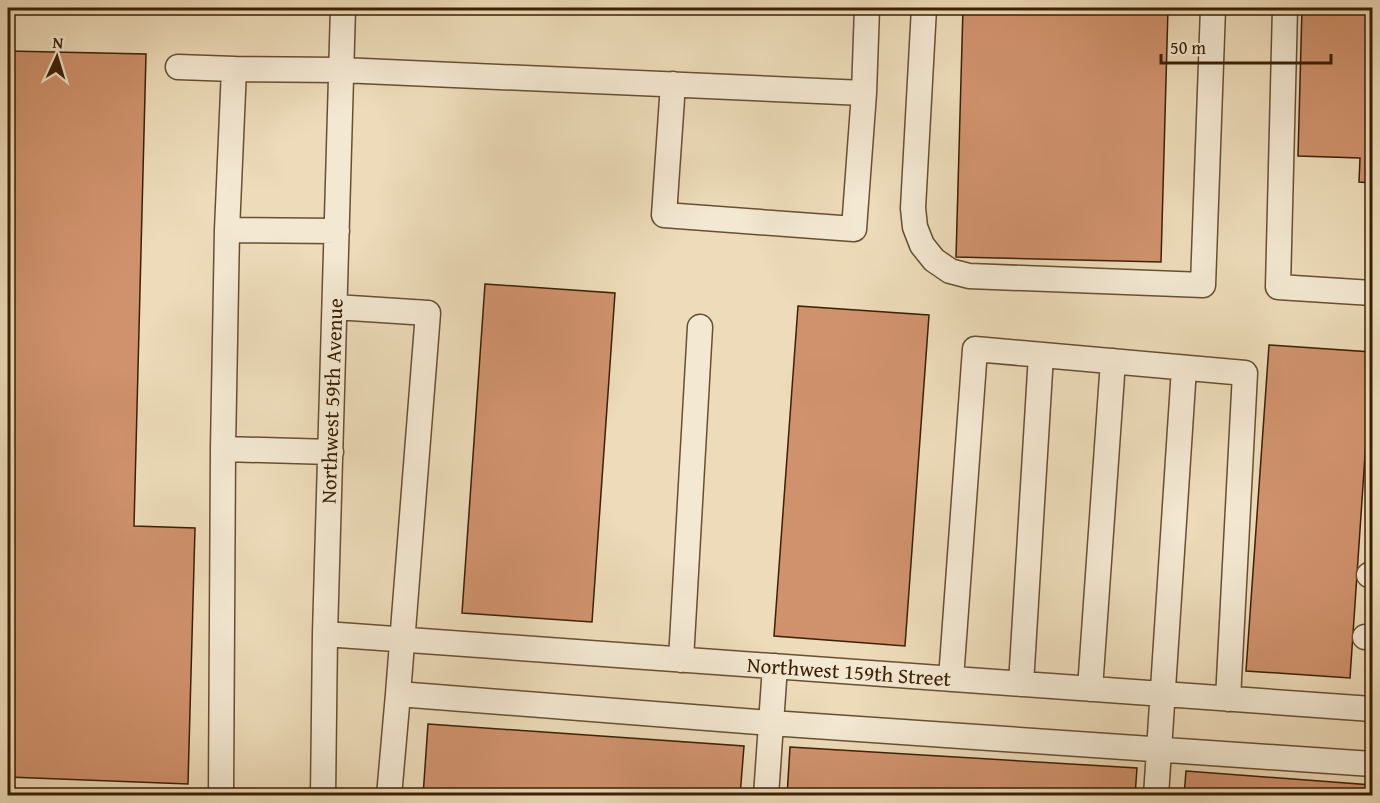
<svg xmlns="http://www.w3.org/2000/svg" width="1380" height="803" font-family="'Gentium Book Plus',serif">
	<rect width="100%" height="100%" fill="#eddbb9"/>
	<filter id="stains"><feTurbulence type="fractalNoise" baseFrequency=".00333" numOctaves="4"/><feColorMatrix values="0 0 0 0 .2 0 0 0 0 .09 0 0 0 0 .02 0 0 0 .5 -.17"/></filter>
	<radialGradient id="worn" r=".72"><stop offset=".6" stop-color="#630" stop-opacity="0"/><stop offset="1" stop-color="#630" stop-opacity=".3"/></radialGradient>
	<path fill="#d0926d" stroke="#3b2004" stroke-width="1.5" d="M728 8H842V11Z
		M963 8H1168L1161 262 956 257Z
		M1302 8H1372V183L1359 182 1360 158 1298 156Z
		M8 51 146 54 134 526 195 528 188 784 8 777Z
		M485 284 615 293 592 622 462 613Z
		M798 306 929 315 905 646 774 636Z
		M1269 345 1372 352 1350 678 1246 671Z
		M428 724 744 746 740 796H423Z
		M790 747 1137 768 1135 796H787Z
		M1186 771 1372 785V796H1184Z"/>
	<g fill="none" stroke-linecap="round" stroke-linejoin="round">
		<defs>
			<path id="minor" d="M924 8 913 208 915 227 922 245 934 260 950 271 969 276 1203 285 1213 8
				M1285 8 1278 287 1372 293
				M178 67 234 69
				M673 84 664 215 854 229 864 93
				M227 230 337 231
				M335 307 428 313 398 694 771 723 1372 764
				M331 452 223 449 227 230 234 69 341 70 864 93 867 8
				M1369 575H1372
				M325 634 1372 709
				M1365 637H1372
				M681 660 700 327
				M951 679 975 349 1245 373 1228 699
				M1021 684 1041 355
				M1090 689 1113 361
				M221 796 223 449
				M323 796 325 634 343 8
				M389 796 398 694
				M766 796 775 666
				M1156 796 1184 368"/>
		</defs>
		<use href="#minor" stroke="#684f31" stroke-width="27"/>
		<use href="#minor" stroke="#f3e8d2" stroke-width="24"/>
	</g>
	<g text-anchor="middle" stroke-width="5" stroke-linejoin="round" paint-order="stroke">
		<g font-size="21" fill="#3b2004" stroke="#f3e8d2">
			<text transform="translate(332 401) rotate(-88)" y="7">Northwest 59th Avenue</text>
			<text transform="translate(849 672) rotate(4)" y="7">Northwest 159th Street</text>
		</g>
	</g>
	<rect width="1380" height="803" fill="none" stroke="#eddbb9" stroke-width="30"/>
	<rect x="9" y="9" width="1362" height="785" fill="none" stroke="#3b2004" stroke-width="3"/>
	<rect x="15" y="15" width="1350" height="773" fill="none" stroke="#3b2004" stroke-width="1.5"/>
	<g transform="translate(57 57) rotate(4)" stroke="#f3e8d2" stroke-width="4.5" paint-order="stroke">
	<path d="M0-4.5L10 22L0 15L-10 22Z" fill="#3b2004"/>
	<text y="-9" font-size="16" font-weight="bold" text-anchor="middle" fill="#3b2004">N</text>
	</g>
	<path d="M1161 54v9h170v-9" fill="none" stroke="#3b2004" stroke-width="3"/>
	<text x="1170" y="54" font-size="18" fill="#3b2004" stroke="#f3e8d2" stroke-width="4.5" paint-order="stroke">50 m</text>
	<rect width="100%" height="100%" filter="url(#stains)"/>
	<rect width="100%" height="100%" fill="url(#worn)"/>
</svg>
